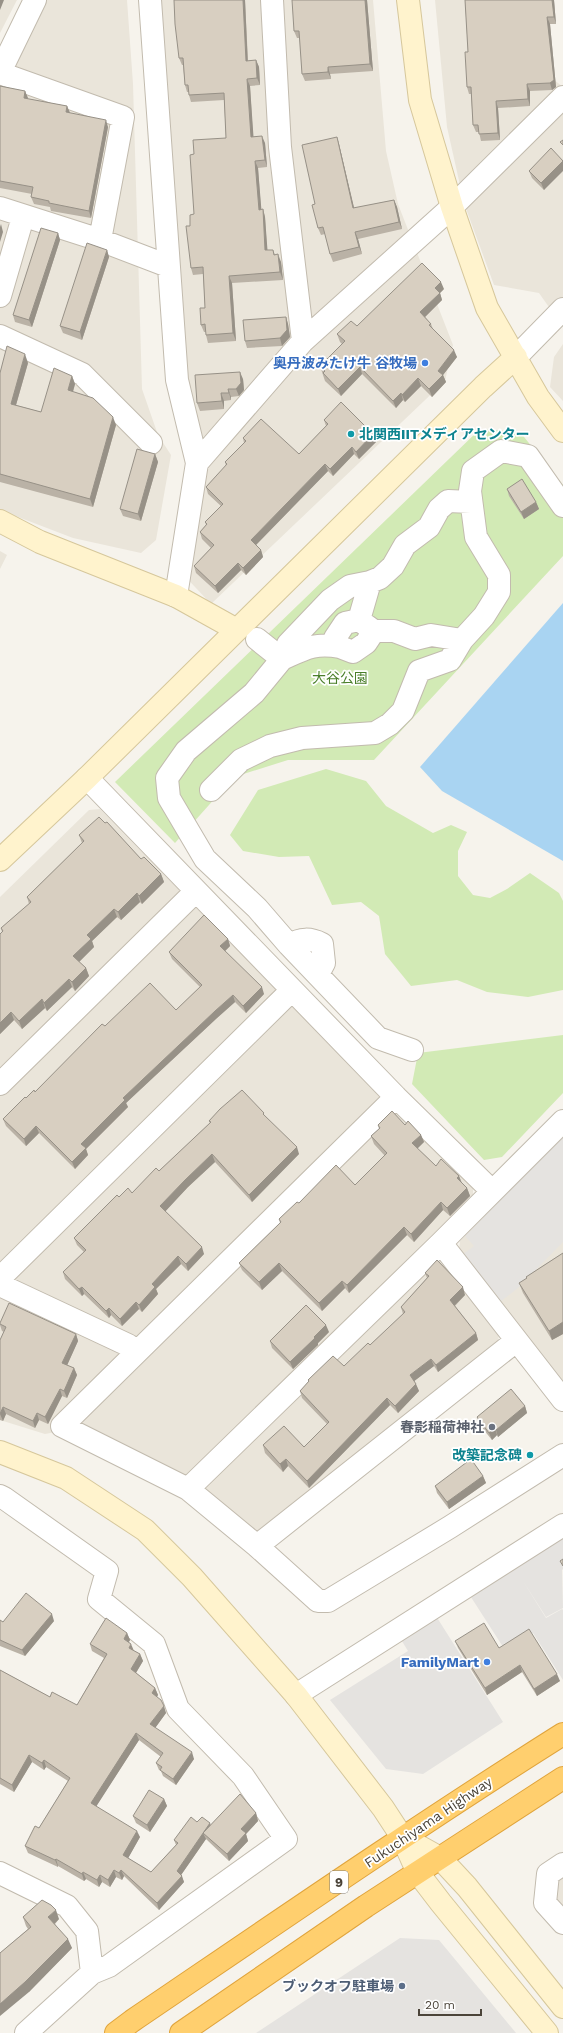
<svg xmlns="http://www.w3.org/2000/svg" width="563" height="2033" font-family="'Work Sans','Noto Sans JP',sans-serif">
	<rect width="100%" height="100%" fill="#f6f3ec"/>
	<path fill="#eae5da" d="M0 0H17L0 33Z
		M42 0H127L133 84 142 389 158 435 171 455 156 540 141 553 73 538 0 510V82Z
		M148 0H373L386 151 398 204 453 345 445 381 211 604 180 571 199 471 187 421Z
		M435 0H547L553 79 563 87V327L539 293 494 285 464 203 447 127Z
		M563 344V401L550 387 554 357Z
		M0 551 7 555 0 569Z
		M100 809 285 999 473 1188V1199L430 1242 499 1332 498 1343 265 1530 254 1531 188 1478 87 1426 45 1434 0 1420V897L89 810Z
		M563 1136V1382L459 1250 460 1241 465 1236Z
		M563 1876V1907L554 1897 552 1884Z"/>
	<path fill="#d2eab5" d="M480 429 520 432 563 485V556L374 760H288L234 777 175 843 115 782Z
		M326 769 366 781 386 806 433 833 451 825 467 832 458 851V876L473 895 490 898 507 889 530 873 559 893 563 901V990L528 997 487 992 457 980 411 986 385 954 379 916 361 902 332 905 309 856 279 857 243 851 230 835 258 790Z
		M563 1035V1093L502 1157 484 1160 412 1084 418 1053Z"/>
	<path fill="#e5e3e0" d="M563 1136V1242L518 1288 500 1302 462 1255 474 1246 465 1236Z
		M563 1535V1569L562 1570 563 1608 546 1617 523 1581 546 1618 562 1609 563 1610V1680L533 1633 505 1650 469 1594Z
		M436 1616 503 1722 423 1774 386 1769 330 1700 408 1651 400 1638Z
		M400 1938 439 1940 516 2033H256Z"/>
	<path fill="#a9d4f2" d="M563 603V861L442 791 420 767Z"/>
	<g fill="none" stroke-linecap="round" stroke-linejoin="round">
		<defs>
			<path id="street" d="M150 0 177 380 197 463 176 596
				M272 0 280 147 303 341
				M0 72 35 0
				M0 73 123 117 100 240
				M0 208 100 240 168 266
				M0 296 23 217
				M0 336 82 374 151 443
				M516 357 563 309
				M197 463 303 341 452 207 563 97
				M370 582 359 620 374 631H394L415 639 431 635 462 640
				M359 620 345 623 335 638 340 647 353 652 366 643 374 631
				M257 639 282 659C304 649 315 642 340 647
				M87 778 396 1097 492 1191
				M211 790 241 760 270 746 302 738 375 733 390 724 403 711 419 671 450 660 462 640 484 616 499 592V575L476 537 470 491 473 471 501 451 528 456 563 506
				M289 945C301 938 310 938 322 944L324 963 318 974
				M412 1050 378 1038 289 945 257 908 205 859 169 798 167 778 186 751 254 693 282 659 288 644 330 600 350 586 370 582 380 578 393 566 405 545 429 527 439 509 448 501 471 502
				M0 1084 195 892
				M396 1097 62 1426 188 1489 257 1546 318 1601H328L450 1527 563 1455
				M441 1243 563 1400
				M0 1278 292 990
				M0 1285 128 1345 137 1352
				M188 1489 441 1243 563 1121
				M0 1496 4 1498 107 1571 99 1599 154 1644 178 1709 243 1776 286 1839 109 1966 92 1973 26 2033
				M257 1546 516 1341
				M296 1695 563 1525
				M563 1864 548 1874 545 1903 563 1923
				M0 1873 67 1906 87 1931 92 1973"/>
			<path id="secondary" d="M408 0 420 100 452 207 487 308 538 397 563 431
				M0 521 40 542 176 596 237 630
				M0 860 87 778 483 387 516 357
				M0 1452 66 1478 145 1530 192 1577 296 1695 383 1808 402 1837 418 1873 441 1903 547 2033
				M402 1837 440 1858 467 1887 563 2007"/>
			<path id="highway" d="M116 2033 132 2021C275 1924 417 1826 563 1734
				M181 2033 366 1906 563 1778"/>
		</defs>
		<use href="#street" stroke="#c2bbae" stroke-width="24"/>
		<use href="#secondary" stroke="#d6c79b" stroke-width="24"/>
		<use href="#highway" stroke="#e0a43c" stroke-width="24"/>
		<use href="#street" stroke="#fff" stroke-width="22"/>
		<use href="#secondary" stroke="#fff3cd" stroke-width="22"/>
		<use href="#highway" stroke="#ffcf6e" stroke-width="22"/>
	</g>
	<path fill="#bab2a6" d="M245 0 248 61 256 60 259 67 260 85 250 86 253 137 265 143 267 167 258 168 261 210 263 209 265 217 267 250H273L275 255 281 262 283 280 232 283 236 341 208 343 206 335V332H204L201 325 205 308 203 274 193 275 191 268 190 226 194 214V154L226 138 224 100 191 102 189 95V92H187L185 85 183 65H182L179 58Z
		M367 0 373 71 330 74 331 79 305 81 302 74 300 38H297L294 31Z
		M465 0H554L556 24H550L556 87 552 90 530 91V106L498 108 500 140 481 141 479 132H476L473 125 471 94H469L467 87 468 52Z
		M0 86 25 91 28 99 67 106 70 113 108 127 91 218 51 211 50 207 34 204 31 197 32 194 0 188Z
		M337 137 339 144 354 208 394 200 397 207 402 229 358 239 362 254 333 262 330 254 325 234 321 235 318 228 315 204Z
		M563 160 544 190 532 178 529 171Z
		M58 233 60 240 32 327 15 322 13 315Z
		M107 250 109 257 82 340 63 333 60 326Z
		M444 289 440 293 442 300 425 317 431 324 433 329 457 357 443 375 446 382 432 397 421 386 405 402 403 400 396 408 362 374 341 396 325 381 320 366 342 344 340 342 337 334Z
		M286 317 288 324 290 337 282 346 247 348 245 341Z
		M28 363 16 405 41 412 72 376 75 384 73 392 116 425 93 507 0 482V373Z
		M243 379 244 390 239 396 231 397V400L224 401V409L200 411 197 403Z
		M324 420 373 434 376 442 359 459 354 454 333 476 328 471 256 545 261 550 263 557 246 575 241 570 218 593 196 573 194 566 211 548 202 539 200 532 206 525 205 522 221 506 208 494 206 487 226 466 225 462 244 443 243 438 299 454 326 426Z
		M155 454 158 462 141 521 123 516 120 509Z
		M507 489 536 502 539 509 524 519 509 496Z
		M105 823 141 859 161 874 164 882 142 904 140 902 121 920 117 917 92 941 94 947 79 962 86 968 89 976 75 991 72 987 47 1011 45 1008 22 1029 14 1020 0 1034 2 932 1 928 29 904 27 897 82 843 79 835Z
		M228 939 230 946 225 951 264 994 246 1013 235 1002 217 1018 126 1103 128 1107 86 1149 88 1155 75 1169 39 1133 26 1146 6 1126 3 1119 26 1098 35 1092 105 1026 176 1010 200 987 172 959 169 952Z
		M265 1116 299 1154 252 1202 215 1162 188 1187 165 1211 204 1254 188 1271 181 1264 156 1289 158 1294 142 1312 139 1309 122 1326 111 1315 109 1318 84 1294 82 1296 65 1279 63 1272 84 1252 77 1245 74 1238 119 1197 132 1193 159 1171 210 1123 209 1121Z
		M378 1125H405L421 1135 424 1142 417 1148 436 1166 459 1176 462 1183 467 1188 470 1196 450 1216 443 1210 414 1242 407 1235 349 1293 345 1288 322 1311 282 1271 262 1290 242 1270 239 1263 280 1223 279 1219 299 1203 355 1185 385 1156 374 1144 371 1136 379 1129Z
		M563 1253V1334L552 1340 523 1293 519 1283 526 1279V1277Z
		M425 1273 465 1295 455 1306 476 1333 478 1340 438 1372 434 1366 414 1381 419 1391 398 1413 390 1405 309 1488 288 1466 283 1472 265 1453 263 1445 304 1447 327 1424 302 1398 300 1391 309 1382 308 1380 344 1366 370 1345 403 1314 401 1307 427 1278Z
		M0 1323 76 1334 78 1341 67 1365 74 1368 77 1375 67 1398 62 1396 48 1424 39 1420 35 1428 6 1414 3 1421 0 1420V1340L4 1332 2 1331 0 1325Z
		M329 1332 318 1343V1345L293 1369 272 1348 270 1341Z
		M525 1406 527 1413 498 1437 497 1435 492 1440 479 1424 477 1417Z
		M483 1476 486 1483 449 1509 437 1493 435 1486Z
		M0 1620 3 1622 54 1621 25 1656 0 1646Z
		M127 1633 130 1640 129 1642 133 1650 140 1654 143 1661 136 1673 155 1688 158 1695 157 1696 166 1713 155 1728 194 1759 176 1785 163 1776 161 1771 159 1770 156 1763 161 1757 139 1740 96 1806 140 1837 128 1858 151 1872 176 1845 174 1840 197 1822 211 1825 256 1813 258 1821 246 1834 248 1841 229 1861 206 1839 181 1875 184 1882 159 1910 124 1876 122 1880 116 1877 110 1887 102 1882 99 1887 86 1879 84 1881 58 1866V1867L28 1853 25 1846 39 1828 68 1781 46 1767 44 1770 32 1762 14 1792 0 1784V1670L50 1697 77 1705 104 1658 92 1651 90 1644Z
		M455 1641 499 1648 560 1681 537 1696 522 1672 487 1695 458 1648Z
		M164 1799 167 1806 150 1832 136 1823 133 1816Z
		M23 1917 59 1919 55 1924 72 1948 29 1992 0 1953 28 1929 26 1926Z"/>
	<path fill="#979187" d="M0 0H4L0 10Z
		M243 0H245L248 68 246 61Z
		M365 0H367L373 71 370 64Z
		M552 0H554L556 24 554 17Z
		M547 17 550 24 556 87 552 90 550 83Z
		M256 60 259 67 260 85 257 78Z
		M328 67 330 74 331 79 328 72Z
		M247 79 250 86 254 144 251 137Z
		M527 84 530 91V106L528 99Z
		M25 91 28 98 26 105 24 98Z
		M496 101 498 108 500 140 498 133Z
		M67 106 70 113 66 112Z
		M106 120 108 127 91 218 89 211Z
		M262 136 265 143 267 167 265 160Z
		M337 137 339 144 356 216 353 208Z
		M255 161 258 168 262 217 259 210Z
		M563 161V171L544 190 541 183Z
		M394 200 397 207 402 229 399 222Z
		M263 209 265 217 268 257 265 250Z
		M1 224 3 232 0 242V227Z
		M355 232 358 239 362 254 359 247Z
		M58 233 60 240 32 327 29 320Z
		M107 250 109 257 82 340 80 332Z
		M278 254 281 262 283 280 280 272Z
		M229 276 232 283 236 341 233 333Z
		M441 282 444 289 440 293 442 300 423 319 420 312 435 288Z
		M286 317 288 324 290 337 282 346 280 338Z
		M454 350 457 357 443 375 446 382 432 397 429 389 438 371Z
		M25 354 28 363 14 412 11 404Z
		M360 367 362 374 341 396 338 389Z
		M240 372 243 379 244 390 239 396 236 389Z
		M72 376 75 384 71 398 68 390Z
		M418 378 421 386 405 402 402 395Z
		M228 389 231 397V400L229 393Z
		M221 393 224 401V409L222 401Z
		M401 393 403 400 396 408 393 401Z
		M113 417 116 425 93 507 90 499Z
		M373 434 376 442 359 459 356 452Z
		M352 447 354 454 333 476 330 469Z
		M155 454 158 462 141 521 138 514Z
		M325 464 328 471 253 548 251 540Z
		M536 502 539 509 524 519 521 512Z
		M261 550 263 557 246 575 243 568Z
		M238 563 241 570 218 593 215 586Z
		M161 874 164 882 142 904 139 896Z
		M137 893 140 902 121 920 118 912Z
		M114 909 117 917 92 941 94 947 76 965 73 956 87 935Z
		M228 939 230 946 223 953 220 946Z
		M86 968 89 976 75 991 72 982Z
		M69 979 72 987 47 1011 44 1003Z
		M262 987 264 994 246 1013 243 1006Z
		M233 995 235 1002 217 1018 126 1103 128 1107 86 1149 88 1155 75 1169 72 1162 81 1144 123 1098 215 1011Z
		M42 999 45 1008 22 1029 19 1021Z
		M11 1012 14 1020 0 1034V1023Z
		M36 1126 39 1133 26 1146 24 1139Z
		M421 1135 424 1142 415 1151 412 1143Z
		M297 1147 299 1154 252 1202 249 1195Z
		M212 1154 215 1162 188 1187 163 1214 160 1206 185 1180Z
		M459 1176 462 1184 457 1178Z
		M467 1188 470 1196 450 1216 447 1208Z
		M441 1202 443 1210 414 1242 411 1234Z
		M404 1227 407 1235 349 1293 347 1285Z
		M202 1247 204 1254 188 1271 186 1264Z
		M178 1256 181 1264 156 1289 158 1294 142 1312 139 1305 152 1284Z
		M279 1263 282 1271 262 1290 259 1282Z
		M342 1281 345 1288 322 1311 319 1303Z
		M82 1287 84 1294 82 1296 79 1289Z
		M463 1287 465 1295 453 1307 450 1300Z
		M136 1302 139 1309 122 1326 120 1319Z
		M109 1308 111 1315 109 1318 106 1311Z
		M563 1322V1334L552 1340 549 1331Z
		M326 1325 329 1332 318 1343V1345L293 1369 290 1362Z
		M476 1333 478 1340 438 1372 436 1365Z
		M76 1334 78 1341 65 1370 62 1363Z
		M431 1359 434 1366 413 1382 410 1375Z
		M74 1368 77 1375 67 1398 64 1391Z
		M416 1384 419 1391 398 1413 395 1406Z
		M60 1389 62 1396 48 1424 45 1417Z
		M387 1398 390 1405 309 1488 307 1481Z
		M525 1406 527 1413 498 1437 496 1430Z
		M3 1407 6 1414 3 1421 0 1414Z
		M37 1413 39 1420 35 1428 33 1421Z
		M495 1428 497 1435 492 1440 489 1433Z
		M286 1459 288 1466 283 1472 280 1464Z
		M483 1476 486 1483 449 1509 447 1502Z
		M52 1614 54 1621 25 1656 22 1650Z
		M127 1633 130 1640 126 1646 124 1639Z
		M131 1644 134 1651 129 1648Z
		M140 1654 143 1661 134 1676 131 1669Z
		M520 1665 522 1672 487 1695 485 1688Z
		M557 1674 560 1681 537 1696 534 1689Z
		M155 1688 158 1695 155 1700 152 1693Z
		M164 1706 166 1713 153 1731 150 1724Z
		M136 1733 139 1740 94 1810 91 1803Z
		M192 1752 194 1759 176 1785 173 1779Z
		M29 1755 32 1762 14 1792 12 1785Z
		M44 1760 46 1767 44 1770 42 1763Z
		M164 1799 167 1806 150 1832 147 1825Z
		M256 1813 258 1821 246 1834 248 1841 229 1861 227 1854 241 1829Z
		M210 1823 212 1829 203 1833 206 1839 179 1878 177 1871Z
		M137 1831 140 1837 126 1862 123 1855Z
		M56 1859 58 1866V1867L55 1860Z
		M114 1870 116 1877 110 1887 108 1880Z
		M121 1870 124 1876 122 1880 119 1873Z
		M83 1872 86 1879 84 1881 82 1874Z
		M100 1875 102 1882 99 1887 97 1880Z
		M182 1876 184 1882 159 1910 157 1903Z
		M56 1910 59 1919 52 1926 48 1917Z
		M68 1939 72 1948 29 1992 0 2016V2004Z"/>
	<path fill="#d8cfc1" stroke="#979187" d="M174 0H243L246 61 256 60 257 78 247 79 251 137 262 136 265 160 255 161 259 210 263 209 265 250H273L274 255 278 254 280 272 229 276 233 333 206 335 205 324 201 325 200 308H205L203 267 191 268 186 226H190V215L194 214 190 155 194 154 193 140 226 138 224 93 189 95 188 85H185L183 58H179L175 24Z
		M292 0H365L370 64 328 67V72L302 74 299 31H294Z
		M465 0H552L554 17H547L554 80 550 83 527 84 528 99 496 101 498 133 479 134 478 125H473L471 87H467L465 52H468Z
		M0 86 25 91 24 98 67 106 66 112 106 120 89 211 49 203V201L31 197 33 187 0 181Z
		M337 137 353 208 394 200 399 222 355 232 359 247 330 254 323 227 318 228 312 205 315 204 302 145Z
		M563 140V145L560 142Z
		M551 148 563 161 541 183 529 171Z
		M41 228 58 233 29 320 13 315Z
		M87 243 107 250 80 332 60 326Z
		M422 263 441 282 435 288 440 293 420 312 431 324 429 325 454 350 438 371 443 375 429 389 418 378 402 395 401 393 393 401 360 367 338 389 323 373 325 371 320 366 345 341 337 334 351 321 357 326Z
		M286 317 287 330 280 338 245 341 243 320Z
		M7 346 25 354 11 404 41 412 54 368 72 376 68 390 93 398 113 417 90 499 0 474V373Z
		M240 372 241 383 236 389H228L229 393H221L222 401 197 403 195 375Z
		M341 402 373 434 356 452 352 447 330 469 325 464 251 540 261 550 243 568 238 563 215 586 194 566 214 545 200 532 207 524 205 522 223 504 206 487 227 464 225 462 246 441 243 438 261 419 299 454 328 424 324 420Z
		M137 449 155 454 138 514 120 509Z
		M522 479 536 502 521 512 507 489Z
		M99 817 105 823 107 822 141 859 144 857 161 874 139 896 137 893 118 912 114 909 87 935 91 939 73 956 86 968 72 982 69 979 44 1003 42 999 19 1021 11 1012 0 1023V934L3 931 1 928 31 902 27 897 84 841 79 835Z
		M204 915 228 939 220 946 262 987 243 1006 233 995 215 1011 123 1098 125 1100 81 1144 86 1148 72 1162 36 1126 24 1139 3 1119 25 1097 26 1098 34 1090 35 1092 102 1024 105 1026 150 983 176 1010 202 985 169 952Z
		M242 1090 264 1113 263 1114 297 1147 249 1195 212 1154 185 1180 160 1206 202 1247 186 1264 178 1256 152 1284 155 1287 139 1305 136 1302 120 1319 109 1308 106 1311 82 1287 79 1289 63 1272 86 1250 74 1238 117 1195 119 1197 128 1188 132 1193 156 1168 159 1171 211 1122 209 1121 220 1109Z
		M392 1111 405 1125 408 1121 421 1135 412 1143 436 1166 441 1159 459 1176 457 1178 467 1188 447 1208 441 1202 411 1234 404 1227 347 1285 342 1281 319 1303 279 1263 259 1282 239 1263 281 1222 279 1219 297 1202 299 1203 336 1165 355 1185 387 1153 371 1136 380 1128 378 1125Z
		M563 1253V1322L549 1331 519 1283 527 1278 526 1277Z
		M437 1260 463 1287 450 1300 476 1333 436 1365 431 1359 410 1375 416 1384 395 1406 387 1398 307 1481 286 1459 280 1464 263 1445 284 1426 304 1447 329 1422 300 1391 309 1381 308 1380 333 1356 344 1366 368 1343 370 1345 405 1312 401 1307 429 1276 425 1273Z
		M9 1303 76 1334 62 1363 74 1368 64 1391 60 1389 45 1417 37 1413 33 1421 3 1407 0 1414V1340L6 1327 0 1324V1323Z
		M306 1305 326 1325 314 1337 315 1338 290 1362 270 1341Z
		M511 1389 525 1406 496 1430 495 1428 489 1433 477 1417Z
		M471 1459 483 1476 447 1502 435 1486Z
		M563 1559V1566L560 1561Z
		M26 1593 52 1614 22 1650 0 1640V1620L3 1622Z
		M106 1618 127 1633 124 1639 131 1644 129 1648 140 1654 131 1669 155 1688 152 1693 161 1700 164 1706 150 1724 192 1752 173 1779 160 1770 162 1767 156 1763 163 1753 136 1733 91 1803 137 1831 123 1855 151 1872 178 1843 174 1840 191 1817 197 1822 202 1817 210 1823 177 1871 182 1876 157 1903 121 1870 119 1873 114 1870 108 1880 100 1875 97 1880 83 1872 82 1874 56 1859 55 1860 25 1846 35 1826 39 1828 70 1778 44 1760 42 1763 29 1755 12 1785 0 1778V1670L50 1697 52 1692 77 1705 107 1654 90 1644Z
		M484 1623 499 1648 529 1629 557 1674 534 1689 520 1665 485 1688 455 1641Z
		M149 1790 164 1799 147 1825 133 1816Z
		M240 1794 256 1813 241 1829 246 1833 227 1854 203 1833Z
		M42 1900 51 1905 56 1910 48 1917 68 1939 25 1982 0 2004V1953L31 1927 23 1917Z"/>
	<g fill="#3f7fe0" stroke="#fff" stroke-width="1.5">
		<circle cx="425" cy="363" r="4"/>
		<circle cx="487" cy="1662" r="4"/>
	</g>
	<g fill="#0f9aa8" stroke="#fff" stroke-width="1.5">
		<circle cx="351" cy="434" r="4"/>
		<circle cx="530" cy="1455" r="4"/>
	</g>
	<circle fill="#6b7280" stroke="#fff" stroke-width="1.5" cx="492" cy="1427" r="4"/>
	<circle fill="#5c6f8a" stroke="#fff" stroke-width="1.5" cx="402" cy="1986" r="4"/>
	<g text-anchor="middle" stroke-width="3.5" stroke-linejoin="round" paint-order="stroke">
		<rect fill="#fff" stroke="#817c74" stroke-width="1" x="330" y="1871" width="18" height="22" rx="3"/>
		<g font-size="13" font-weight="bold" fill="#4b4439">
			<text x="339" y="1887">9</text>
		</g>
		<g font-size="14" font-weight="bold" fill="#366cbe" stroke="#fff" text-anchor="end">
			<text x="417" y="368">奥丹波みたけ牛 谷牧場</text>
			<text x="479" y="1667">FamilyMart</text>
		</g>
		<g font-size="14" font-weight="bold" fill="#0d838f" stroke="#fff" text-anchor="start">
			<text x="359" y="439">北関西IITメディアセンター</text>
			<text x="522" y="1460" text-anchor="end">改築記念碑</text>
		</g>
		<g font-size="14" fill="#4a7f2a" stroke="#fff">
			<text x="340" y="683">大谷公園</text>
		</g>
		<g font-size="14" font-weight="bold" fill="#5b616d" stroke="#fff" text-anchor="end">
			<text x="484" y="1432">春影稲荷神社</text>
		</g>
		<g font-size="14" fill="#4b4439" stroke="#fff">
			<text transform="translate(428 1822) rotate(-34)" y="5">Fukuchiyama Highway</text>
		</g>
		<g font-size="14" font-weight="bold" fill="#4e5e75" stroke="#fff" text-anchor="end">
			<text x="394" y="1991">ブックオフ駐車場</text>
		</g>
	</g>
	<path d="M419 2009v6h62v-6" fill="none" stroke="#4b4439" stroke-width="2"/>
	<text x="425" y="2009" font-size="12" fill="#4b4439" stroke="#ffffff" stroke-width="3" paint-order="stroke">20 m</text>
</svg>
